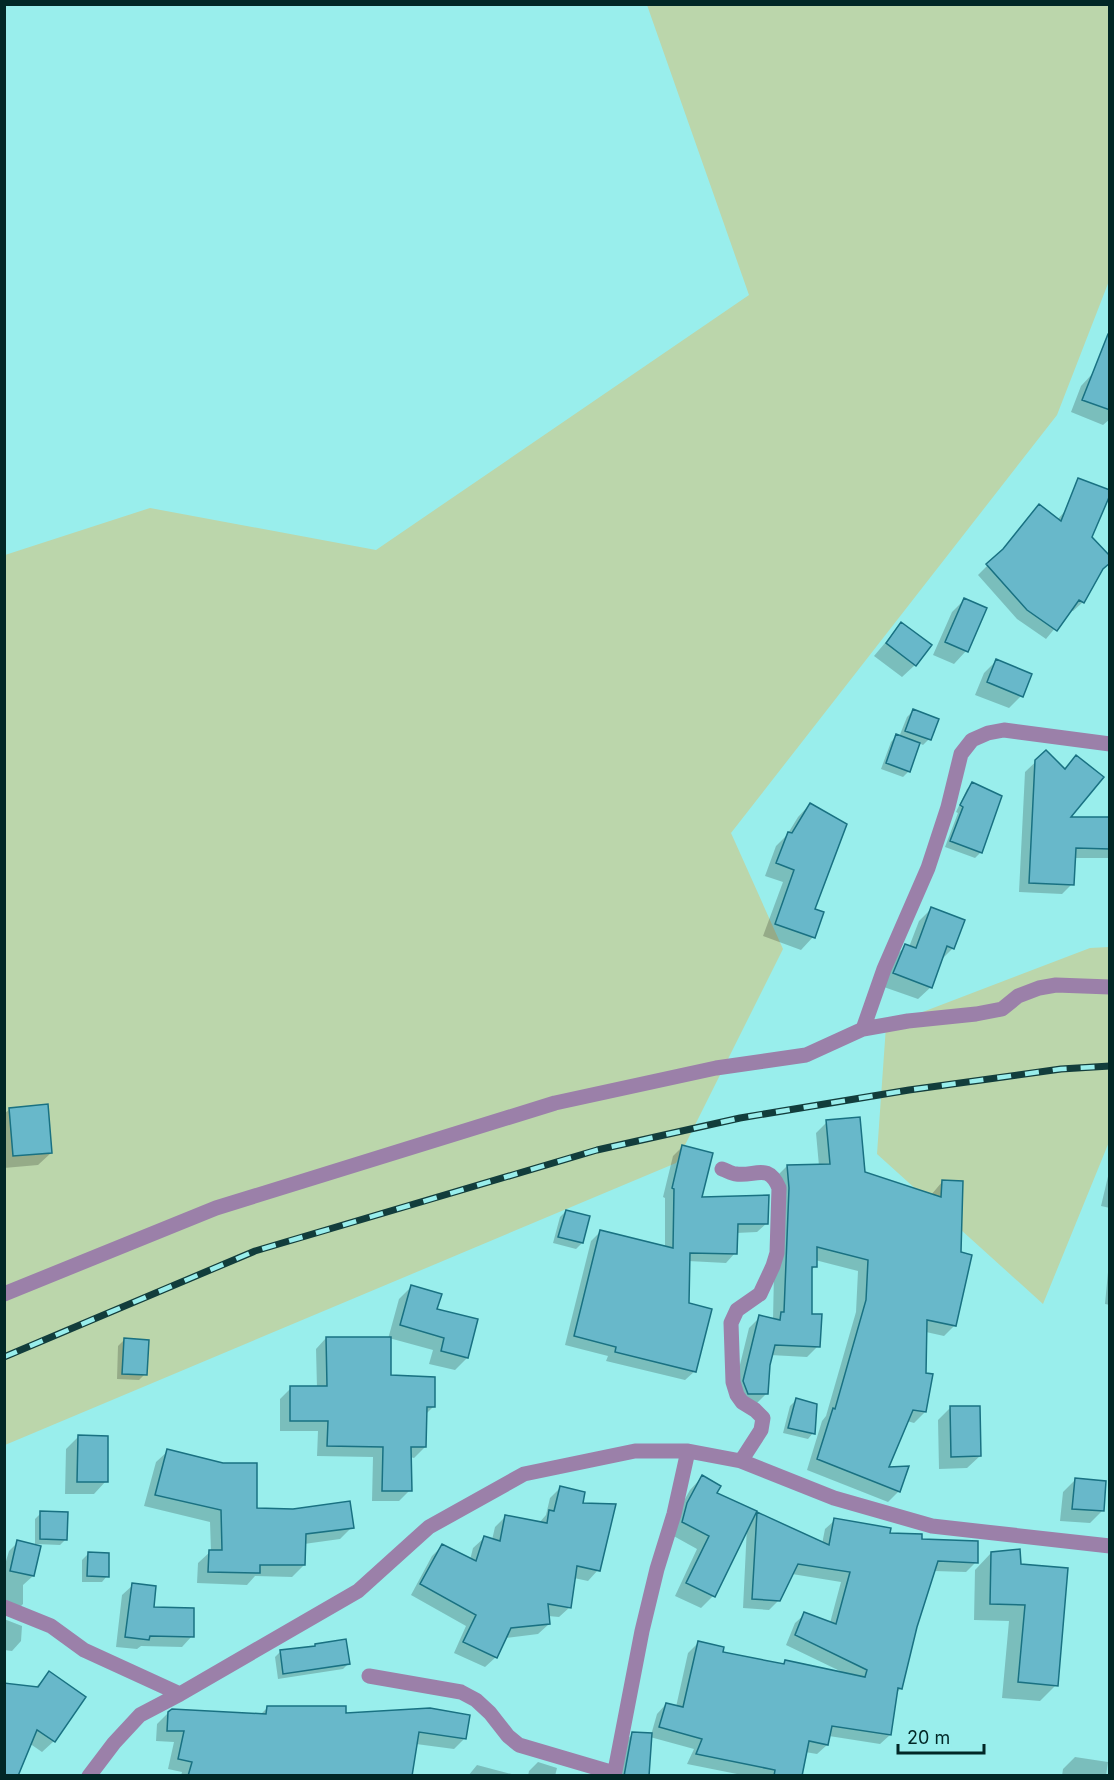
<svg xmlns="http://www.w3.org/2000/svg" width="1114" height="1780" font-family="Inter,sans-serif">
	<rect width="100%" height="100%" fill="#99eeec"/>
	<path fill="#bbd6ab" d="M647 5H1109V281L1057 415 731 833 783 949 676 1163 5 1445V555L150 508 376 550 749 295Z
		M1109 947V1142L1043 1304 877 1154 886 1026 1090 948Z"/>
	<path fill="#0003" d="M1093 373 1110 379V419L1103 425 1071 412 1081 386Z
		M1039 506 1057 520 1066 510 1083 602 1073 611 1070 610 1046 639 1017 619 978 575 996 557Z
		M964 600 966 651 954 664 933 655 952 612Z
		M901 624 915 665 902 677 874 656Z
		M996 661 1021 696 1009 708 975 695 984 673Z
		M913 711 929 739 923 745 919 743 909 771 903 777 881 769 891 742 896 736 899 737 907 717Z
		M1046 752 1064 770 1076 757 1068 818 1110 819V858H1074L1072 884 1062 894 1019 892 1025 772Z
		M973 784 981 852 975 858 945 847 958 813 956 812 967 789Z
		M810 804 813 937 801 950 763 936 783 882 765 876 776 846 787 835 798 817Z
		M931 909 953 948 941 960 931 987 918 999 881 986 893 958 906 946 909 947 919 921Z
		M10 1109 51 1153 38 1165 4 1168V1114Z
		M827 1122 864 1173 931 1195 942 1182 954 1326 944 1336 926 1332 925 1412 914 1423 907 1421 887 1469 899 1491 888 1502 807 1470 822 1421 826 1416 856 1312 858 1271 815 1260V1266L811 1271 810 1315 818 1346 807 1357 770 1355 767 1393 756 1404 733 1393 749 1328 760 1317 773 1320 776 1177 787 1166H819L816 1133Z
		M682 1147 700 1199 767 1223 757 1232 736 1233 735 1253 726 1263 688 1261 687 1305 695 1371 685 1380 606 1361 608 1356 565 1345 591 1241 600 1232 665 1248V1198L663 1197 673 1156Z
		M1110 1168V1208L1101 1206Z
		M566 1211 582 1243 576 1249 553 1243 560 1217Z
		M1110 1251V1305L1105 1304Z
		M412 1286 435 1310 467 1358 455 1370 429 1364 433 1350 389 1338 390 1377 433 1407 425 1415V1447L414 1458 410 1457V1490L399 1501H372L373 1457 317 1456 318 1431H280V1399L291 1388H317L316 1349 326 1338 388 1339 399 1299Z
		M124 1340 145 1374 139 1380 117 1379 118 1346Z
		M796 1400 813 1433 808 1439 783 1433 790 1406Z
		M950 1408 980 1456 967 1468 939 1469 938 1420Z
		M79 1436 106 1481 94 1494H65L66 1449Z
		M168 1451 255 1510 352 1527 340 1539 304 1544V1565L292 1577 255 1576 247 1585 197 1583 198 1563 211 1551 210 1522 144 1506 156 1462Z
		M702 1477 715 1493 751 1519 757 1513 822 1544 825 1529 835 1520 888 1534 921 1541 976 1562 966 1572 934 1571 915 1626 901 1688 896 1693 890 1735 880 1744 829 1736 827 1745 817 1754 805 1752 801 1776H747L687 1764 694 1749 650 1737 647 1776H617L623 1743 633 1734 651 1735 657 1714 666 1704 676 1707 688 1653 698 1643 721 1653 782 1666 786 1662 842 1672 786 1645 795 1623 805 1614 830 1623 841 1582 792 1574 779 1600 769 1610 743 1608 747 1526 713 1596 701 1608 675 1596 697 1549 670 1534 675 1517 690 1490Z
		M1075 1480 1102 1511 1090 1523 1060 1521 1063 1492Z
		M561 1487 581 1505 598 1570 588 1581 574 1578 570 1607 559 1617 548 1616 549 1624 538 1634 505 1638 496 1657 485 1667 454 1653 466 1626 411 1595 432 1556 443 1545 470 1560 473 1548 484 1538 492 1540 495 1527 505 1517 539 1523 546 1515 550 1498Z
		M41 1513 66 1539 60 1545 35 1544V1519Z
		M18 1542 33 1576 23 1585V1604L14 1613 4 1610V1568L9 1551Z
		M991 1553 1020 1565 1056 1685 1040 1701 1002 1698 1009 1621 974 1620 975 1570Z
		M88 1554 107 1576 102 1582H82V1560Z
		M133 1585 152 1608 192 1636 182 1647 141 1646 137 1649 116 1647 122 1595Z
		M4 1619 22 1626 21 1641 12 1651 4 1650Z
		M281 1651 349 1663 343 1669 278 1679 275 1657Z
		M49 1673 54 1741 42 1752 29 1743 35 1688Z
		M267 1708 345 1715 465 1738 454 1749 416 1744 411 1776H181L182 1772 168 1769 174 1742 156 1741 157 1724 168 1713 260 1715Z
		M1075 1757 1108 1762 1106 1776H1062L1063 1769Z
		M538 1762 557 1768 555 1776H528L529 1771Z
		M477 1765 519 1776H468Z"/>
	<path fill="#68b8ca" stroke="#197182" stroke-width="1.5" d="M1108 334H1110V410L1082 400Z
		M1078 478 1110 490V495L1092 537 1110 556V563L1103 569 1084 603 1079 600 1057 631 1027 610 986 564 1003 549 1039 504 1061 521Z
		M964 598 987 608 968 652 945 642Z
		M901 622 932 645 916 666 886 643Z
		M996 659 1032 674 1023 697 987 682Z
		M913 709 939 719 931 740 905 731Z
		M896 734 920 743 910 772 886 763Z
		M1046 750 1065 769 1076 755 1104 777 1071 817H1110V849L1076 848 1074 885 1029 883 1035 760Z
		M972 782 1002 796 982 853 950 841 963 807 960 805Z
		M810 803 847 824 815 909 824 912 815 938 775 924 794 870 776 863 788 832 792 833Z
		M931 907 965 920 954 949 947 946 932 988 893 973 905 944 916 948Z
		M48 1104 52 1153 13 1156 9 1108Z
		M860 1117 865 1172 941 1197 942 1180 963 1181 961 1252 972 1255 956 1326 927 1320 926 1373 933 1374 926 1412 913 1410 889 1467 909 1466 900 1492 817 1459 833 1408 835 1409 866 1300 868 1260 817 1247V1267H812V1314H822L820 1347 775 1345 770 1365 768 1394H748L743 1381 759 1315 780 1320 781 1312H784L789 1188 787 1165 830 1164 826 1120Z
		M682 1145 713 1153 702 1197 769 1195 768 1224H738L737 1254 690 1253 689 1303 712 1309 696 1372 615 1352 616 1347 574 1336 600 1230 673 1248 674 1189 672 1188Z
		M566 1210 590 1216 583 1243 558 1237Z
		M411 1285 442 1294 437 1309 478 1319 468 1358 441 1351 444 1338 400 1325Z
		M326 1337H391V1375L435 1377V1407H427L426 1447H411L412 1491H382L383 1447 327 1446 328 1421H290V1386H327Z
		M124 1338 149 1340 147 1375 122 1374Z
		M796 1398 817 1404 815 1434 788 1428Z
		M950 1406H980L981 1456 951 1457Z
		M78 1435 108 1436V1482H77Z
		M167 1449 223 1463H257V1508L293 1509 350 1501 354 1528 306 1534 305 1565H260V1573L208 1572 209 1550H222L221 1510 155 1495Z
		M702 1475 721 1486 717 1493 757 1511 715 1597 686 1583 709 1536 682 1522 687 1503Z
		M1075 1478 1106 1481 1104 1511 1072 1509Z
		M560 1486 585 1492 583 1503 616 1504 600 1571 577 1566 571 1608 548 1604 550 1624 511 1628 497 1658 463 1642 476 1615 420 1584 442 1544 476 1561 484 1536 500 1541 505 1515 547 1523 549 1510 554 1511Z
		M40 1511 68 1512 67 1540 40 1539Z
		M757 1512 829 1545 834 1518 891 1528 890 1533 922 1534V1539L978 1541V1563L938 1561 917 1627 902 1689 898 1688 891 1735 832 1726 828 1745 809 1741 802 1776H774L775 1770 696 1754 702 1739 659 1727 666 1703 683 1707 698 1641 724 1647 723 1652 784 1664 785 1660 865 1677 867 1670 795 1635 804 1612 836 1624 850 1572 798 1564 780 1601 752 1599Z
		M17 1540 41 1546 34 1576 10 1571Z
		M1020 1549 1021 1564 1068 1568 1058 1686 1018 1682 1025 1605 990 1604 991 1552Z
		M88 1552 109 1553V1577L87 1576Z
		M132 1583 156 1586 154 1607 194 1608V1637L150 1636 149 1640 125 1637Z
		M346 1639 350 1664 283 1674 280 1650 315 1646V1644Z
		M49 1671 86 1697 55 1742 37 1730 18 1776H4V1683L38 1687Z
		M267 1706H346V1713L430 1708 470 1715 466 1739 419 1732 412 1776H188L192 1762 178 1759 184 1731H167L168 1712 172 1709 266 1714Z
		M632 1732 652 1733 649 1776H624Z"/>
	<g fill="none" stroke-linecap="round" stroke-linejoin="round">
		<path stroke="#9b80a9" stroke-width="15" d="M863 1029 908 1021 976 1014 1002 1009 1018 996 1039 988 1056 985 1110 987
			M722 1169C726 1170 732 1174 736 1174 755 1177 768 1162 779 1188L777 1253 773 1266 760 1294 737 1310 731 1323 733 1382 737 1395 742 1402 755 1410 763 1418 761 1430 741 1461
			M4 1294 216 1208 555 1103 716 1068 806 1055 863 1029 884 969 928 868 948 807 961 754 972 740 988 733 1004 730 1110 744
			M4 1607 51 1626 84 1650 180 1694
			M369 1676 461 1692 476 1700 490 1713 508 1736 519 1745 614 1773
			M89 1776 114 1743 140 1715 180 1694 358 1591 429 1527 524 1474 635 1451H688L741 1461 834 1498 932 1526 1110 1546
			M614 1776 642 1631 657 1569 674 1514 688 1451"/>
		<defs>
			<path id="rail" d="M4 1357 255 1251 597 1150 740 1118 909 1090 1061 1069 1110 1066"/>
		</defs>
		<use href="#rail" stroke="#123d3c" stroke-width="7"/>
		<use href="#rail" stroke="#99eeec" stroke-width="4.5" stroke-dasharray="14" stroke-linecap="butt"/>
	</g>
	<rect width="1114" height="1780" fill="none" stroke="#012726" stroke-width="12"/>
	<path d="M898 1744v9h86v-9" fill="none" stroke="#012726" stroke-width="3"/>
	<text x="907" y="1744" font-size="18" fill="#012726" stroke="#99eeec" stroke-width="4.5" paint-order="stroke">20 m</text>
</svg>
